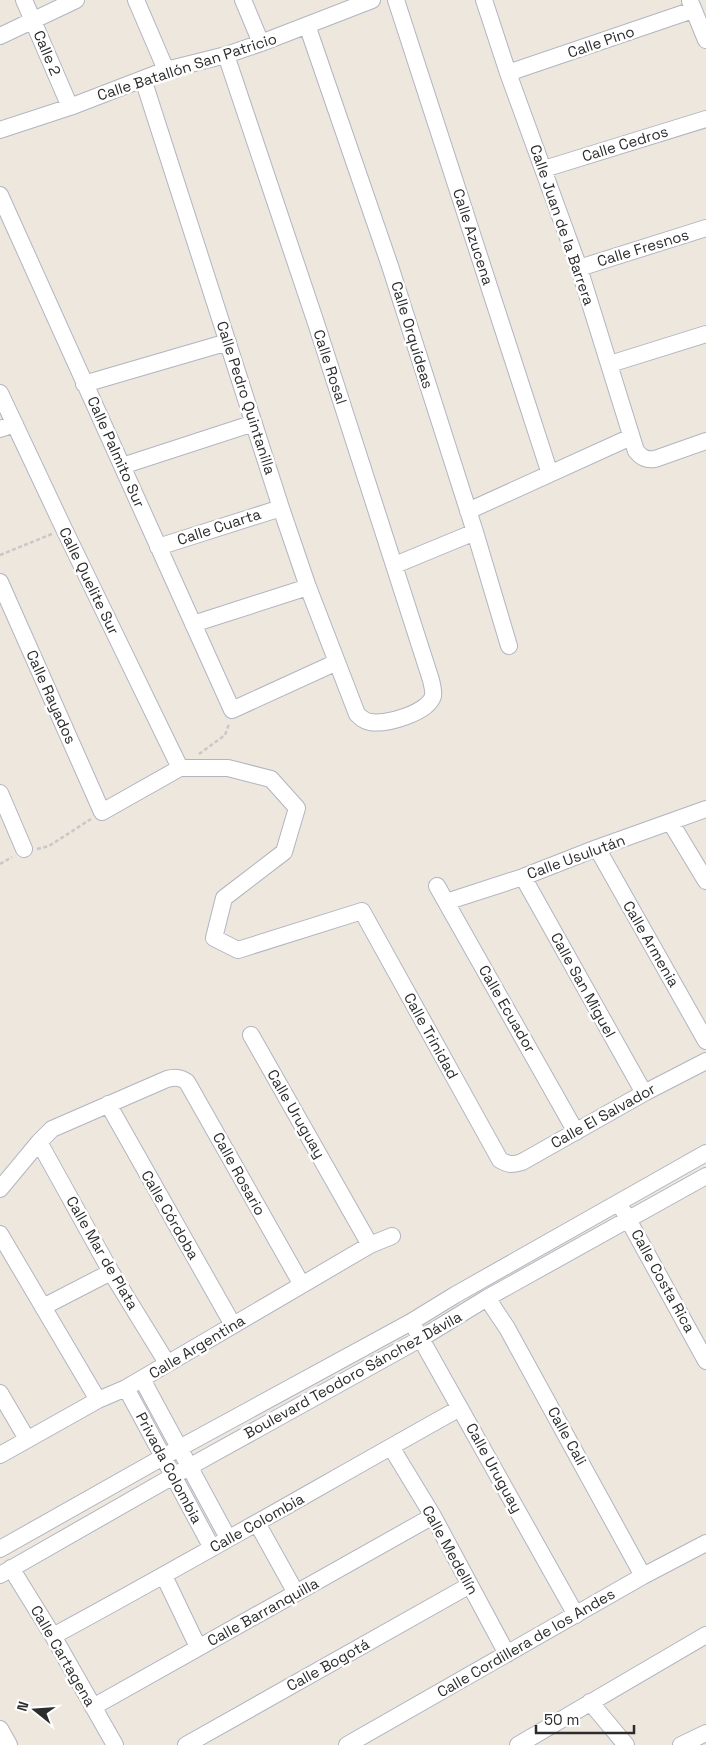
<svg xmlns="http://www.w3.org/2000/svg" width="706" height="1745" font-family="'Space Grotesk',sans-serif">
	<rect width="100%" height="100%" fill="#eee7de"/>
	<g fill="none" stroke-linecap="round" stroke-linejoin="round">
		<defs>
			<path id="minor" d="M24 0 70 107
				M136 0 166 70
				M243 0 261 43
				M396 0 550 474
				M484 0 508 73 579 268 636 451C642 458 646 460 655 459L706 441
				M690 1 706 40
				M307 25 390 266 475 532 509 646
				M0 36 76 0
				M508 73 693 10
				M143 79 281 508 308 587 357 714C361 718 364 721 370 722 386 725 428 713 433 696 434 691 432 685 431 680L316 323 226 55
				M0 130 70 107 166 70 226 55 261 43 372 0
				M544 169 706 119
				M0 195 232 710 337 662
				M579 268 706 228
				M610 364 706 334
				M84 384 228 342
				M0 393 64 529 180 768
				M0 429 15 424
				M122 466 254 423
				M468 511 631 437
				M158 547 281 508
				M395 565 475 532
				M0 582 102 812 180 768H228L271 779 297 808 284 852 224 898 214 938 238 950 362 911 500 1160C509 1165 513 1165 522 1162L644 1093 706 1061
				M193 624 308 587
				M0 793 24 849
				M671 823 706 881
				M597 848 706 1041
				M523 877 644 1093
				M437 886 576 1132
				M446 902 523 877 597 848 706 809
				M251 1035 370 1245
				M108 1104 233 1325
				M39 1142 111 1272 167 1363
				M0 1189 39 1142 52 1129 167 1079C175 1077 180 1077 187 1082L302 1285
				M624 1212 706 1361
				M0 1234 98 1400
				M487 1298 507 1328 643 1576
				M43 1307 111 1272
				M416 1330 576 1615
				M142 1379 228 1538
				M126 1388 212 1548
				M0 1393 27 1439
				M391 1447 433 1516 507 1654
				M0 1455 98 1400 126 1388 370 1245 392 1236
				M257 1523 296 1593
				M0 1549 163 1457 411 1322 455 1295 706 1153
				M11 1568 53 1636 115 1745
				M0 1575 189 1467 420 1339 487 1298 706 1176
				M164 1576 198 1647
				M53 1636C190 1562 324 1484 460 1408
				M590 1702 626 1745
				M93 1707 433 1516
				M0 1729 9 1745
				M186 1745 470 1585
				M347 1745 643 1576 706 1543
				M518 1745 706 1635
				M681 1745 706 1733"/>
		</defs>
		<use href="#minor" stroke="#b2b4c0" stroke-width="18"/>
		<path stroke="#c8c8c8" stroke-width="2.5" stroke-dasharray="4 2.5" stroke-linecap="butt" d="M0 555 52 534
			M199 754 225 735 229 724
			M37 849 49 846 91 819
			M0 864 12 857"/>
		<use href="#minor" stroke="#fff" stroke-width="16"/>
	</g>
	<g text-anchor="middle" stroke-width="5" stroke-linejoin="round" paint-order="stroke">
		<g font-size="15" fill="#2c2c2c" stroke="#fff">
			<text transform="translate(601 42) rotate(-19)" y="5">Calle Pino</text>
			<text transform="translate(47 53) rotate(67)" y="5">Calle 2</text>
			<text transform="translate(187 67) rotate(-18)" y="5">Calle Batallón San Patricio</text>
			<text transform="translate(625 144) rotate(-17)" y="5">Calle Cedros</text>
			<text transform="translate(562 225) rotate(71)" y="5">Calle Juan de la Barrera</text>
			<text transform="translate(473 237) rotate(72)" y="5">Calle Azucena</text>
			<text transform="translate(643 248) rotate(-17)" y="5">Calle Fresnos</text>
			<text transform="translate(412 335) rotate(73)" y="5">Calle Orquídeas</text>
			<text transform="translate(330 367) rotate(72)" y="5">Calle Rosal</text>
			<text transform="translate(246 398) rotate(72)" y="5">Calle Pedro Quintanilla</text>
			<text transform="translate(116 452) rotate(66)" y="5">Calle Palmito Sur</text>
			<text transform="translate(219 527) rotate(-18)" y="5">Calle Cuarta</text>
			<text transform="translate(89 581) rotate(64)" y="5">Calle Quelite Sur</text>
			<text transform="translate(51 697) rotate(66)" y="5">Calle Rayados</text>
			<text transform="translate(576 857) rotate(-20)" y="5">Calle Usulután</text>
			<text transform="translate(651 944) rotate(60)" y="5">Calle Armenia</text>
			<text transform="translate(583 985) rotate(61)" y="5">Calle San Miguel</text>
			<text transform="translate(507 1009) rotate(60)" y="5">Calle Ecuador</text>
			<text transform="translate(431 1036) rotate(61)" y="5">Calle Trinidad</text>
			<text transform="translate(296 1114) rotate(60)" y="5">Calle Uruguay</text>
			<text transform="translate(603 1116) rotate(-29)" y="5">Calle El Salvador</text>
			<text transform="translate(239 1174) rotate(61)" y="5">Calle Rosario</text>
			<text transform="translate(170 1215) rotate(60)" y="5">Calle Córdoba</text>
			<text transform="translate(102 1253) rotate(60)" y="5">Calle Mar de Plata</text>
			<text transform="translate(663 1281) rotate(61)" y="5">Calle Costa Rica</text>
			<text transform="translate(197 1347) rotate(-31)" y="5">Calle Argentina</text>
			<text transform="translate(353 1375) rotate(-29)" y="5">Boulevard Teodoro Sánchez Dávila</text>
			<text transform="translate(567 1436) rotate(61)" y="5">Calle Cali</text>
			<text transform="translate(169 1468) rotate(62)" y="5">Privada Colombia</text>
			<text transform="translate(494 1468) rotate(61)" y="5">Calle Uruguay</text>
			<text transform="translate(257 1523) rotate(-29)" y="5">Calle Colombia</text>
			<text transform="translate(450 1550) rotate(61)" y="5">Calle Medellín</text>
			<text transform="translate(263 1612) rotate(-29)" y="5">Calle Barranquilla</text>
			<text transform="translate(526 1643) rotate(-30)" y="5">Calle Cordillera de los Andes</text>
			<text transform="translate(63 1656) rotate(60)" y="5">Calle Cartagena</text>
			<text transform="translate(328 1665) rotate(-29)" y="5">Calle Bogotá</text>
		</g>
	</g>
	<g transform="translate(35 1710) rotate(287)" stroke="#ffffff" stroke-width="4" paint-order="stroke">
	<path d="M0-4L9 19L0 12L-9 19Z" fill="#2c2c2c"/>
	<text y="-8" font-size="14" font-weight="bold" text-anchor="middle" fill="#2c2c2c">N</text>
	</g>
	<path d="M536 1725v8h98v-8" fill="none" stroke="#2c2c2c" stroke-width="2.5"/>
	<text x="544" y="1725" font-size="15" fill="#2c2c2c" stroke="#ffffff" stroke-width="4" paint-order="stroke">50 m</text>
</svg>
